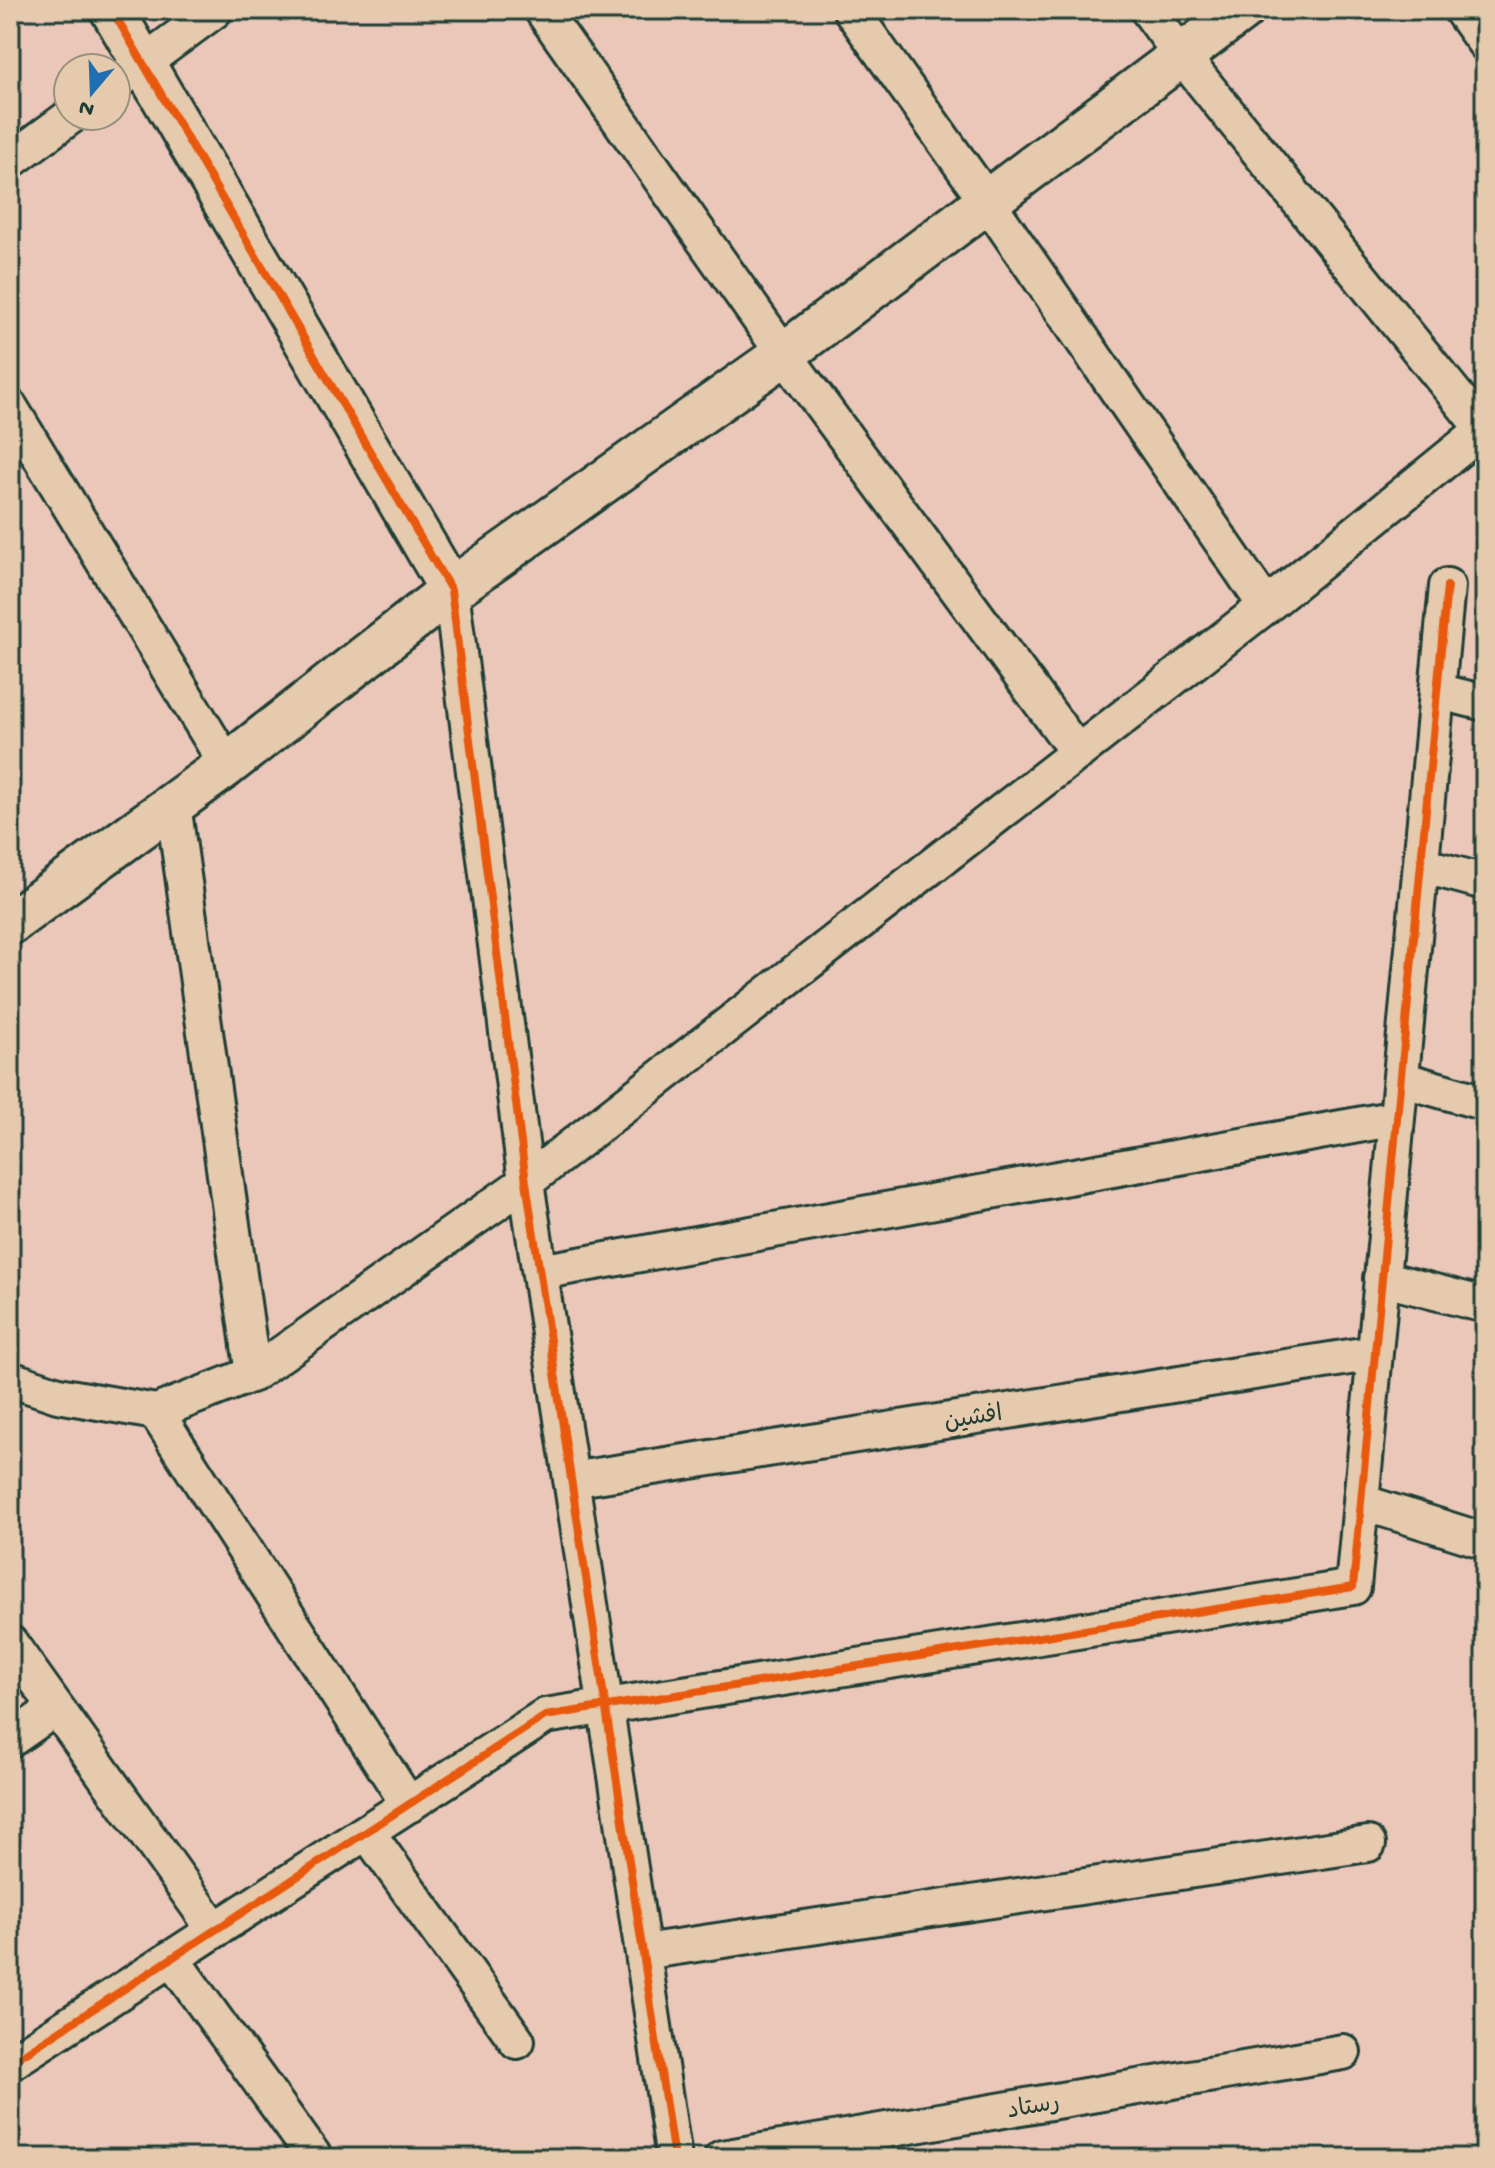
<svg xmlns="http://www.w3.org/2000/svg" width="1495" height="2168" font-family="'Gochi Hand','Playpen Sans Arabic',sans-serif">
	<rect width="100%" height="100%" fill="#ebc7ba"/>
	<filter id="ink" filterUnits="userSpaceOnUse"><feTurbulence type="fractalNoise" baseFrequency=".0125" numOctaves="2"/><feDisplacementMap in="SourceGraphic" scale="16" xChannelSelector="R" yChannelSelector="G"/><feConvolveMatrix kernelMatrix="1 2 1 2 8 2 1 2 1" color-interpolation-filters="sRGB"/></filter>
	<g filter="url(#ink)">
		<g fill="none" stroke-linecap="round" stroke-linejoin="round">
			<defs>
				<path id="minor" d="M542 10 784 354 1078 753
					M851 10 987 201 1266 606
					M1148 10 1181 55 1483 429
					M1461 10 1485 43
					M116 83 215 10
					M10 161 71 116
					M10 407 227 765
					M451 590 526 1182 674 2158
					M1437 691 1485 703
					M173 804 253 1374
					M1421 865 1485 882
					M1401 1079 1485 1103
					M540 1272 1397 1118
					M1381 1278 1485 1305
					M10 1379 58 1395 156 1412 253 1374 526 1182 1266 606 1485 428
					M156 1412 409 1805
					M571 1480 1375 1353
					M1361 1502 1485 1541
					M10 1643 215 1930
					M10 1740 56 1708
					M367 1832 517 2041
					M643 1952 1368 1844
					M171 1958 315 2158
					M10 2063 545 1716 1353 1587 1447 586
					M722 2158 1343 2052"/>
				<path id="tertiary" d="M112 10 451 590
					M10 923 227 765 451 590 784 354 1242 10"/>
			</defs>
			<use href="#minor" stroke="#1f3d34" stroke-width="40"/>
			<use href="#tertiary" stroke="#1f3d34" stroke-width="48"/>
			<use href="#minor" stroke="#e6caad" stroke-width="34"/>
			<use href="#tertiary" stroke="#e6caad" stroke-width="42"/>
			<defs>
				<path id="cycleway" d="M112 10 451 590 526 1182 674 2158
					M10 2063 545 1716 1353 1587 1447 586"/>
			</defs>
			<use href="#cycleway" stroke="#e6caad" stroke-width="13"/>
			<use href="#cycleway" stroke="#e8590c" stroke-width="8"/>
		</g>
	</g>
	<g text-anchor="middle" stroke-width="8" stroke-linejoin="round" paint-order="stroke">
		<g font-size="24" fill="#1f3d34" stroke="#e6caad">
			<text transform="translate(973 1416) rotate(-9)" y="8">افشین</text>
			<text transform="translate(1033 2105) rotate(-10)" y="8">رستاد</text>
		</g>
	</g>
	<rect width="1495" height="2168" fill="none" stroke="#e6caad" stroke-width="40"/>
	<rect x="20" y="20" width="1455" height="2128" fill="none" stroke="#1f3d34" stroke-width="3" filter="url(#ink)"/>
	<g transform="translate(92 92) rotate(199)"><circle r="38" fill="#e6caad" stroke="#96927d" stroke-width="2"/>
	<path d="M0-6L14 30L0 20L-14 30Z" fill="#1f6fb2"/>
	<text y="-12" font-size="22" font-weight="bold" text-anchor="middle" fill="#1f3d34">N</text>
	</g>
</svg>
